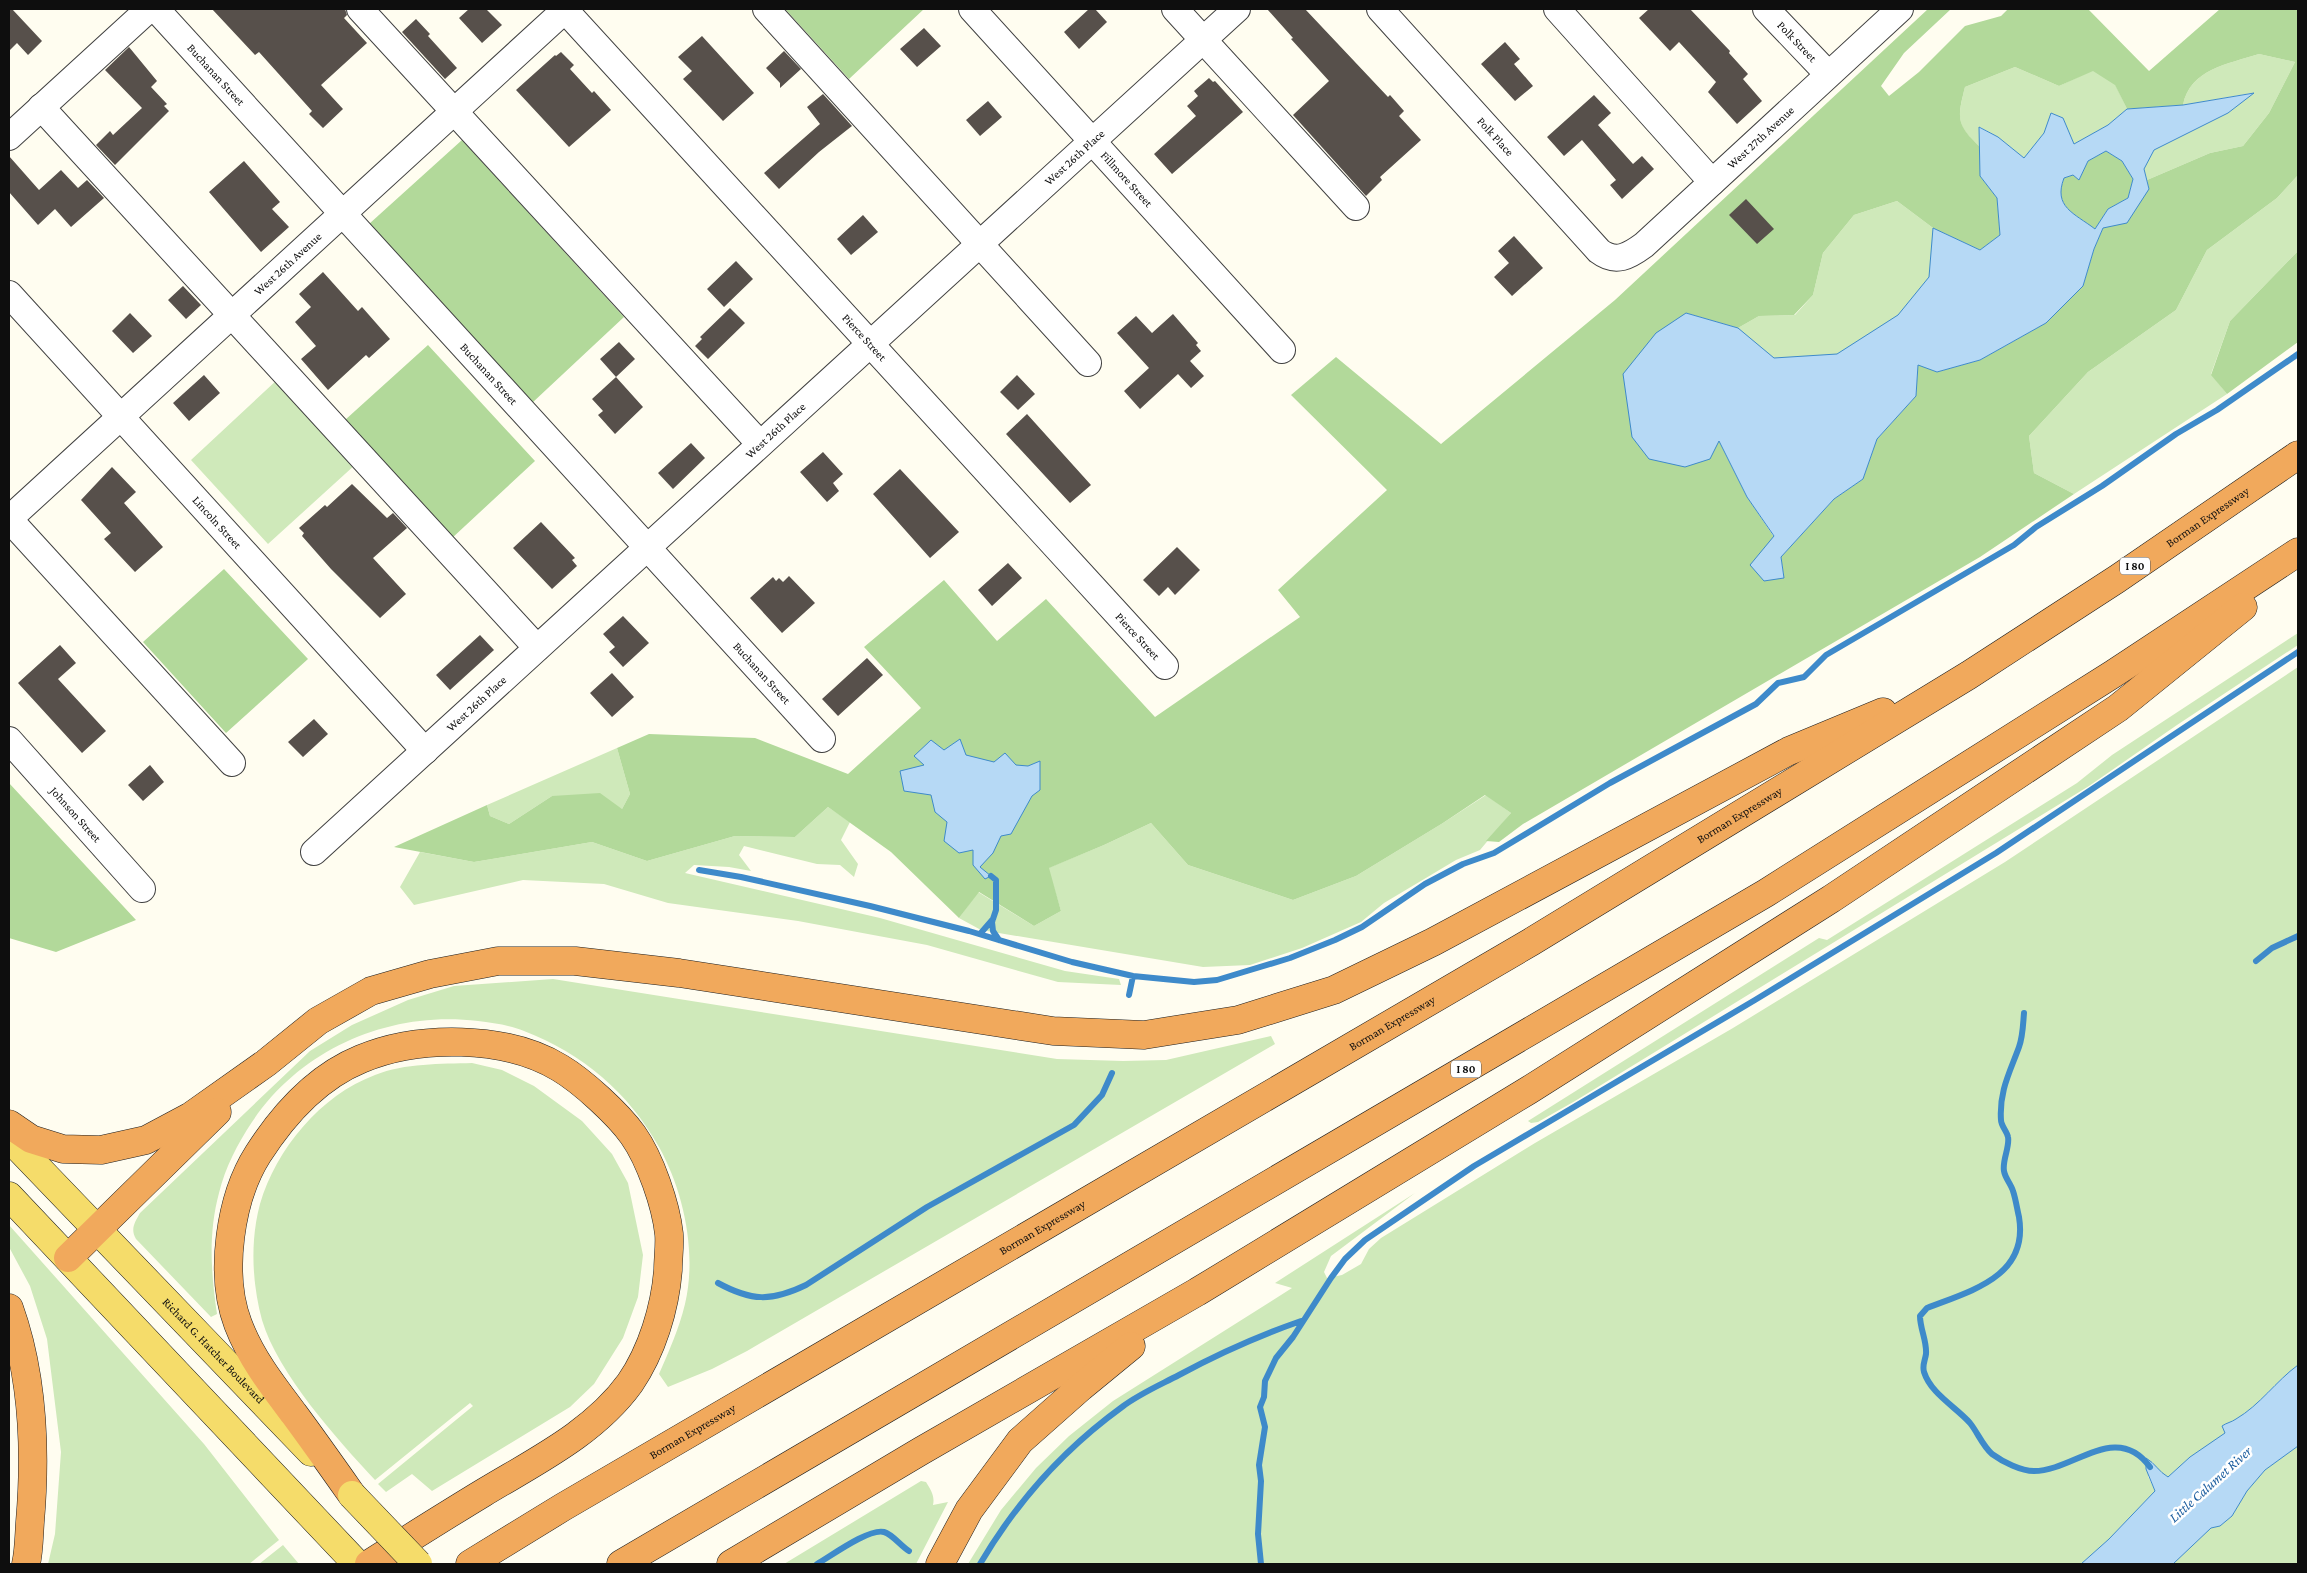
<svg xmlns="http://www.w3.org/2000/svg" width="2307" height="1573" font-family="'Crimson Pro',serif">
	<rect width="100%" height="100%" fill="#fffdf0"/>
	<path fill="#cfe9ba" d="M2259 54 2295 62 2269 113 2243 146 2210 153 2147 180 2144 169 2154 150 2228 113 2252 93 2183 105C2190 69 2228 64 2259 54Z
		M2015 67 2059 86 2093 70 2115 84 2127 109 2108 125 2074 144 2063 118 2051 113 2044 133 2024 158 1998 137 1980 127 1981 148C1956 125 1957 119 1965 87Z
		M2298 175V251L2230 321 2211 374 2227 394 2074 494 2034 473 2029 436 2088 372 2176 310 2207 250 2277 198Z
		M1897 201 1933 228 1951 237 1947 264 1828 408 1733 346 1738 328 1759 316 1795 315 1813 295 1823 253 1854 215Z
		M278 379 356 464 268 544 191 460Z
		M2298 633V645L2177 725 2089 786 1575 1101 1538 1122 1531 1123 1528 1121 1819 938 1827 940 2077 783 2112 755Z
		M2298 667V1365C2276 1381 2260 1405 2236 1419 2232 1422 2227 1423 2222 1426L2226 1433 2190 1457 2168 1477 2158 1471 2152 1462 2148 1476 2155 1491 2109 1539 2081 1564H968L1001 1510 1036 1468 1069 1436 1113 1401 1292 1288 1275 1283 1415 1193 1331 1256 1324 1272 1327 1278 1342 1275 1361 1264 1369 1249 1381 1238 1535 1143 1733 1028 2005 862Z
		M617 748 630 794 622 809 552 796 509 824 490 816 487 805Z
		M1486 795 1511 813 1480 850 1456 860 1384 903 1361 922 1302 948 1250 965 1203 967 981 930 959 918 978 892 1034 926 1061 911 1048 868 1104 845 1151 823 1188 865 1293 900 1356 876 1443 823Z
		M828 807 850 822 841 840 858 864 854 877 840 865 817 864 744 846 739 855 751 871 729 867 694 865 685 873 880 918 1065 971 1119 979 1121 985 1058 982 927 945 798 921 668 903 604 884 523 880 414 905 400 887 420 852 474 862 592 842 647 861 735 836 795 837Z
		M553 979 1057 1059 1123 1061 1166 1060 1271 1036 1275 1044 747 1351 712 1369 668 1387 659 1374C669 1351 679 1329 685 1304 697 1253 684 1192 659 1147 628 1092 583 1054 524 1031 510 1025 493 1023 478 1021 391 1010 301 1048 252 1122 238 1143 225 1168 219 1193 208 1234 211 1273 217 1314L211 1317 136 1239C130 1229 135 1222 140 1213L310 1051 352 1025 408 1000 454 986Z
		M472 1063 502 1070 534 1086 582 1121 612 1154 628 1183 643 1255 638 1297 623 1338 594 1384 570 1407 432 1491 412 1474 386 1492 378 1484 473 1406 470 1403 375 1480C337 1439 278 1374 262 1320 252 1283 250 1241 260 1204 276 1149 321 1095 375 1075 405 1063 441 1064 472 1063Z
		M9 1225 204 1444 279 1540 249 1564H48L55 1534 61 1452 47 1339 30 1286 9 1247Z
		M2298 1446V1564H2173L2211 1528 2220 1526 2232 1516 2247 1491 2265 1470Z
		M921 1481 926 1482C931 1490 935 1496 933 1505L948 1502 916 1564H784Z
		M283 1545 299 1564H259Z"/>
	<path fill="#b2d99a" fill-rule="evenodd" d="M785 9H924L849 79Z
		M1928 9H1951L1904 53 1881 86 1889 96 1919 72 1965 26 2001 16 2008 9H2088L2149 71 2220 9H2298V175L2277 198 2207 250 2176 310 2088 372 2029 436 2034 473 2074 494 1980 557 1523 824 1499 842 1486 841 1511 813 1485 795 1443 823 1356 876 1293 900 1188 865 1151 823 1104 845 1049 868 1061 911 1034 926 979 892 959 918 891 852 828 807 795 837 735 836 647 861 592 842 474 862 394 847 487 805 490 816 509 824 552 796 600 793 622 809 630 794 617 748 649 734 755 738 848 774 921 708 864 647 944 580 997 641 1046 599 1155 717 1300 617 1278 590 1387 490 1291 395 1336 357 1441 444 1615 300ZM2259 54 2295 62 2269 113 2243 146 2210 153 2147 180 2149 189 2103 228 2094 249 2083 286 2046 323 1980 360 1937 372 1918 364 1916 396 1877 439 1863 479 1834 499 1781 557 1784 578 1774 537 1747 497 1719 441 1686 313 1738 328 1759 316 1794 315 1813 295 1823 253 1854 215 1897 201 1933 228 1980 250 2000 235 1997 198 1980 176 1981 148C1956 124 1957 119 1965 87L2015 67 2059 86 2093 71 2115 85 2127 109 2183 105C2190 69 2228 64 2259 54Z
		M462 140 624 317 532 403 369 224Z
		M2106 151 2122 161 2133 179 2128 198 2108 209 2095 229C2074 213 2053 207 2064 178L2073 175 2079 180 2088 161Z
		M2298 251V342L2227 394 2211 375 2230 321Z
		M428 345 535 461 451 539 345 420Z
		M224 569 308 659 226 733 143 642Z
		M9 783 136 920 56 952 9 938Z"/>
	<path fill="#b6d9f5" stroke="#3e8aca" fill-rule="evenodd" d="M2254 93 2228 113 2154 150 2144 169 2149 189 2127 223 2103 228 2094 249 2083 286 2046 323 1980 360 1937 372 1918 365 1916 396 1877 439 1863 479 1834 499 1781 557 1784 578 1764 581 1750 565 1774 536 1747 497 1719 441 1710 459 1685 467 1649 459 1632 437 1623 374 1656 333 1686 313 1738 328 1774 358 1837 354 1898 315 1929 277 1933 228 1980 250 2000 235 1997 198 1980 176 1979 127 1998 137 2024 158 2044 133 2051 113 2063 118 2074 144 2108 125 2127 109 2183 105ZM2106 151 2122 161 2133 179 2128 198 2108 209 2095 229C2074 213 2053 207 2064 178L2073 175 2079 180 2088 161Z
		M960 739 966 755 994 762 1005 753 1016 765 1028 766 1040 761V790L1032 796 1011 834 1001 836 993 853 980 867 991 876 985 879 973 865V850L959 853 944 841 947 822 935 812 931 795 904 791 900 771 924 765 914 756 931 740 944 750Z
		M2298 1365V1446L2265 1470 2247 1491 2232 1516 2220 1526 2211 1528 2173 1564H2081L2109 1539 2155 1491 2146 1469V1458C2155 1463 2159 1472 2168 1477L2190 1457 2225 1433 2222 1426C2226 1423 2232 1422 2236 1419 2260 1405 2276 1381 2298 1365Z"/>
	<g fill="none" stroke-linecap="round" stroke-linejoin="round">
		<path stroke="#3e8aca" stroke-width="6" d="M699 870 741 877 870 906 969 931 1072 962 1133 976 1194 982 1217 980 1290 958 1335 940 1362 927 1425 884 1463 864 1494 853 1610 783 1756 704 1778 683 1804 677 1826 655 2014 545 2036 527 2102 486 2176 434 2217 410 2298 354
			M991 876 996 880V910L992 922 993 931 999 940
			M980 934 993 919
			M2256 961 2272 948 2298 936
			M1129 995 1133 976
			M2024 1013C2023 1024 2023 1036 2019 1047 2010 1072 1999 1091 2001 1120 2001 1126 2007 1131 2008 1137 2010 1147 2002 1160 2004 1171 2005 1178 2011 1184 2013 1191 2016 1200 2017 1209 2019 1217 2029 1277 1970 1291 1927 1308L1920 1316C1920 1329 1927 1341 1926 1354 1925 1361 1922 1365 1924 1372 1931 1394 1956 1407 1970 1423 1978 1433 1982 1445 1992 1454 2003 1462 2021 1471 2034 1471 2074 1471 2116 1421 2150 1467
			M718 1283C751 1301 771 1302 806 1285L927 1207 1074 1125 1102 1095 1112 1073
			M817 1564C831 1556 869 1528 884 1532 892 1534 901 1546 909 1551
			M980 1564C1016 1503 1064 1449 1122 1407 1139 1394 1160 1385 1179 1375 1218 1354 1258 1336 1301 1321
			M1261 1564 1258 1534 1261 1481 1259 1465 1265 1427 1260 1407 1264 1397 1265 1381 1276 1358 1293 1337 1331 1278 1345 1259 1365 1240 1474 1166 1755 1000 1996 853 2298 652"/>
	</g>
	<path fill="#57504b" d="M9 9H12L42 41 28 55 17 43 9 51Z
		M212 9H345L347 15 344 18 367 43 321 85 343 109 323 128 309 114 312 111 259 52 255 55Z
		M469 9H486L502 25 482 43 459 18Z
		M1089 9H1095L1107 22 1079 49 1064 32Z
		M1267 9H1305L1388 97 1390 95 1404 111 1399 116 1421 140 1380 177 1382 180 1366 196 1293 115 1329 81 1291 39 1293 38Z
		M1649 9H1690L1730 51 1729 53 1748 74 1743 79 1762 101 1737 124 1708 92 1716 82 1679 42 1670 51 1639 18Z
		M416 19 430 34 428 36 457 68 445 79 402 32Z
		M924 28 941 46 917 67 900 49Z
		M702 36 754 93 723 121 683 79 692 71 678 57Z
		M1505 42 1520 59 1514 64 1533 86 1515 101 1481 64Z
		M129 47 157 81 151 87 167 104 164 106 169 111 115 165 96 145 110 131 113 135 142 108 105 70Z
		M784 51 801 69 780 88V83L766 68Z
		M561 52 574 65 570 69 592 93 594 91 611 110 569 147 516 90 555 55 556 56Z
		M1209 78 1213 82 1215 81 1243 112 1172 174 1154 154 1196 116 1187 106 1198 96 1194 91Z
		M823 94 852 126 819 152 779 189 764 173 820 124 807 107Z
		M1594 95 1611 113 1598 125 1633 164 1642 156 1654 169 1622 199 1610 185 1616 180 1582 140 1564 156 1547 137Z
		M988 101 1002 117 980 136 966 120Z
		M9 156 39 190 61 170 78 188 87 180 104 198 71 227 55 209 38 225 9 192Z
		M244 161 280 202 272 209 289 227 261 252 209 192Z
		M1746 199 1774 229 1757 244 1729 215Z
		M863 215 878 232 851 255 837 239Z
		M1514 236 1543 268 1512 296 1494 277 1509 263 1498 251Z
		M736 261 753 279 724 307 707 289Z
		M323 272 358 311 362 307 390 339 369 358 366 355 328 390 301 359 316 346 295 322 311 307 299 294Z
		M183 286 201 305 186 319 168 300Z
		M730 308 745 323 708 359 695 346 702 339 700 337Z
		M130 313 152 336 133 353 112 331Z
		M1173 314 1198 343 1196 345 1201 351 1190 361 1204 376 1191 388 1178 374 1140 409 1124 391 1149 368 1117 333 1136 316 1152 333Z
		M619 342 635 359 616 377 600 359Z
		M204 375 220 393 189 421 173 403Z
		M1017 375 1035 394 1018 410 1000 392Z
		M616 377 643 407 615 434 598 415 603 411 592 399Z
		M1027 414 1091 485 1070 503 1006 434Z
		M691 443 705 458 673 489 658 473Z
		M823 452 843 474 833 483 839 491 827 502 800 472Z
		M112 467 136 492 124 503 163 547 135 572 104 539 111 533 81 500Z
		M900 469 959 532 930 558 873 494Z
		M352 484 387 518 393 513 407 528 373 558 406 594 380 618 331 569 302 536 304 533 299 528 325 505 327 507Z
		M541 522 575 558 572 560 577 566 552 589 513 548Z
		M1177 547 1200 570 1175 595 1168 587 1159 596 1143 580Z
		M1008 563 1022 578 992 606 978 590Z
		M789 576 815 603 782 633 750 598 773 577 776 581 779 578 783 582Z
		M623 616 649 643 623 667 609 652 615 647 603 634Z
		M480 635 494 650 450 690 436 675Z
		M60 645 76 663 58 679 106 731 82 753 18 683Z
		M867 658 883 675 838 716 822 699Z
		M612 673 634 697 612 717 590 693Z
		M314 719 328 734 303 757 288 742Z
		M150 765 164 782 143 801 128 785Z"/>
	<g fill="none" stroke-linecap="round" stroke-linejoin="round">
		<defs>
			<g id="minor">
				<path id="s1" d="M156 9 822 739"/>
				<path d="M360 9 760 444"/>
				<path id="s2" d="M564 9 1165 666"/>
				<path d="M766 9 1088 363"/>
				<path id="s3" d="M972 9 1282 350"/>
				<path d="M1175 9 1356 207"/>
				<path id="s4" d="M1380 9 1599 251C1616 264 1629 256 1644 245L1900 9"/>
				<path d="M1557 9 1712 182"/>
				<path id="s5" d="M1766 9 1828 74"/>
				<path d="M41 107 537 648"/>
				<path d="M9 137 149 9"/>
				<path id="s6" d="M9 294 425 751"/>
				<path id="s7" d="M9 519 566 9"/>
				<path d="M9 519 232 763"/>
				<path id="s8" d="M9 740 142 889"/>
				<path id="s9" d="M314 852 1237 9"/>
			</g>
			<g id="major">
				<path id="s10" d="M9 1138 311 1452"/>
				<path d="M9 1196 357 1564"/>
			</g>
			<g id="highway">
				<path d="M9 1124 31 1139 63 1149 101 1150 146 1140 191 1116 266 1063 318 1021 371 991 430 974 498 961H575L679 973 1053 1031 1144 1035 1238 1020 1334 990 1433 942 1789 751 1883 712"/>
				<path d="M68 1258 217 1112"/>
				<path d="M9 1308C33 1375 36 1452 30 1522 29 1536 29 1551 26 1564"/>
				<path d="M352 1495C333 1468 314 1441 294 1414 272 1385 251 1358 238 1324 219 1274 230 1198 258 1154 283 1115 317 1077 361 1059 418 1035 506 1035 560 1068 582 1081 618 1114 633 1135 650 1159 666 1205 669 1234 670 1246 668 1258 668 1270 665 1308 652 1351 630 1383 594 1433 534 1462 483 1493 445 1516 407 1540 369 1564"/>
				<path id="s11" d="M470 1564 563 1507 1531 942 1969 675 2117 579 2298 455"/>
				<path d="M621 1564 1766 893 2113 674 2298 552"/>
				<path d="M731 1564 921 1451 1197 1292 1529 1090 1831 899 2118 708 2243 607"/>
				<path d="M940 1564 969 1510 1020 1441 1081 1387 1131 1346"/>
			</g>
		</defs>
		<use href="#minor" stroke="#414141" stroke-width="28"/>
		<use href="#major" stroke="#1f1f1f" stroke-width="29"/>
		<use href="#highway" stroke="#1f1f1f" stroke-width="29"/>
		<use href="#minor" stroke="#fff" stroke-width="26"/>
		<use href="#major" stroke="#f5dc6a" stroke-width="28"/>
		<use href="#highway" stroke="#f1a95c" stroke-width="28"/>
		<defs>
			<path id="major-bridge" d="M352 1495 418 1564"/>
		</defs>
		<use href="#major-bridge" stroke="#1f1f1f" stroke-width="29" stroke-linecap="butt"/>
		<use href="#major-bridge" stroke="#f5dc6a" stroke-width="28"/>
	</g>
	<g text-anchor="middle" stroke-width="5" stroke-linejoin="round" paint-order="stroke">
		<g fill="#fff" stroke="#565656" stroke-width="1">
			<rect x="2120" y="557.5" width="30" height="17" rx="4"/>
			<rect x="1451" y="1060.5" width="30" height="17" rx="4"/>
		</g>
		<g font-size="11" font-weight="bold" fill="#0e0e0e">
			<text x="2135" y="570">I 80</text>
			<text x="1466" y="1073">I 80</text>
		</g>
		<g font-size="12" fill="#0e0e0e" stroke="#fff">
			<text dy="4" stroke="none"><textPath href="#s5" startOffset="45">Polk Street</textPath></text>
			<text dy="4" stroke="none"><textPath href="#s1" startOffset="89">Buchanan Street</textPath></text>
			<text dy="4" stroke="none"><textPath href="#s4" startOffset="172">Polk Place</textPath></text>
			<text dy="4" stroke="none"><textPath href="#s4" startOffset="535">West 27th Avenue</textPath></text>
			<text dy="4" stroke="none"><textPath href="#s9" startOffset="1030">West 26th Place</textPath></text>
			<text dy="4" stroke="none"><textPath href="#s3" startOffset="230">Fillmore Street</textPath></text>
			<text dy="4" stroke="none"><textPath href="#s7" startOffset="378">West 26th Avenue</textPath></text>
			<text dy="4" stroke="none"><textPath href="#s2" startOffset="445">Pierce Street</textPath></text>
			<text dy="4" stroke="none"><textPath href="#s1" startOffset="494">Buchanan Street</textPath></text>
			<text dy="4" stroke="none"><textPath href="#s9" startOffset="625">West 26th Place</textPath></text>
			<text dy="4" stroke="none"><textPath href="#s11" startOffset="2029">Borman Expressway</textPath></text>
			<text dy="4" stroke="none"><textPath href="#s6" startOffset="309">Lincoln Street</textPath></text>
			<text dy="4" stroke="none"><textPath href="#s2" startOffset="850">Pierce Street</textPath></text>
			<text dy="4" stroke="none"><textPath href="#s1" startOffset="899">Buchanan Street</textPath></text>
			<text dy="4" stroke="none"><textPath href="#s9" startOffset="220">West 26th Place</textPath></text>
			<text dy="4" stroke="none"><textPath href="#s8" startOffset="100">Johnson Street</textPath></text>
			<text dy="4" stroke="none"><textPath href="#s11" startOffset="1474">Borman Expressway</textPath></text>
			<text dy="4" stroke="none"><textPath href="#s11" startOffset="1069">Borman Expressway</textPath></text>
			<text dy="4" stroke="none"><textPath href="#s11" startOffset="664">Borman Expressway</textPath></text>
			<text dy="4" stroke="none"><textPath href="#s10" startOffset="295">Richard G. Hatcher Boulevard</textPath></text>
			<text dy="4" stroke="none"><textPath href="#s11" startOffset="259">Borman Expressway</textPath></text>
		</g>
		<g font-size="14" font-style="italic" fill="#1a5c9e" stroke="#fff">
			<text transform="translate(2210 1484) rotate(-42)" y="5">Little Calumet River</text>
		</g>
	</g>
	<rect width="2307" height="1573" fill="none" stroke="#0e0e0e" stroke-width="20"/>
</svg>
